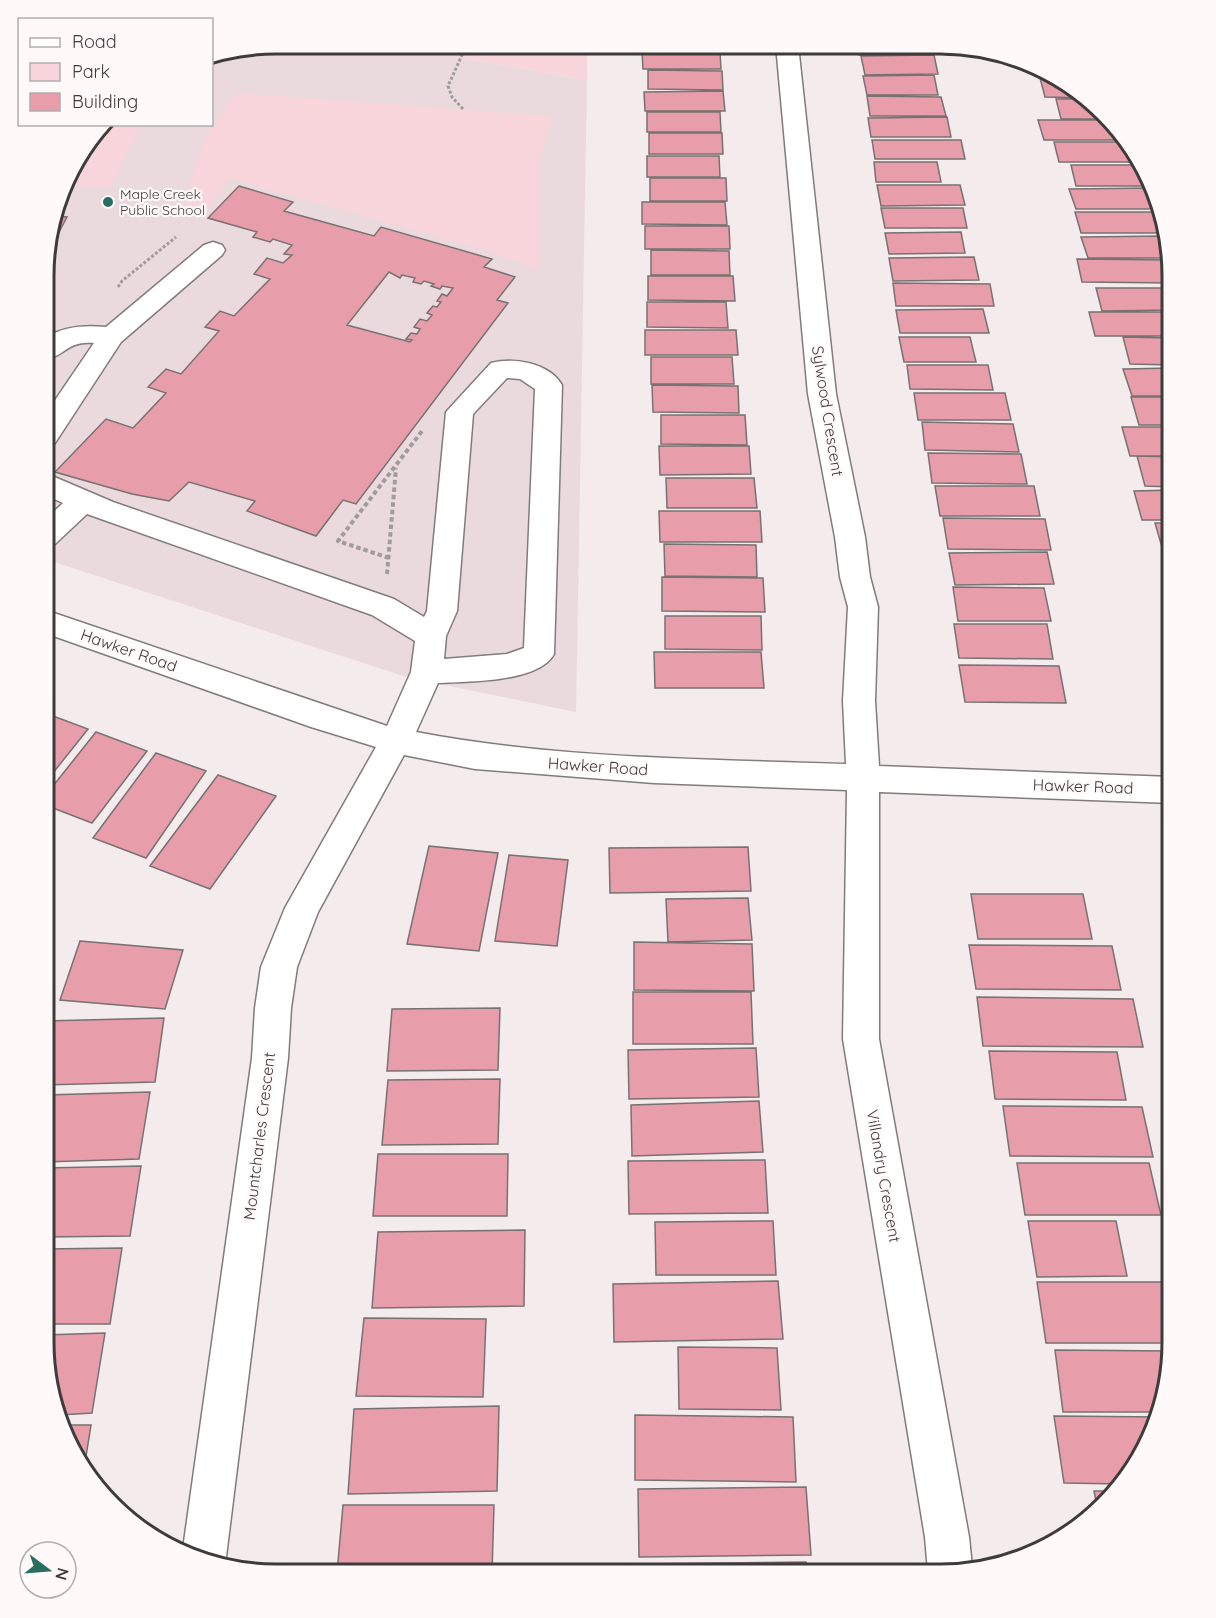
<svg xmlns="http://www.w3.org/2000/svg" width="1216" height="1618" font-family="Quicksand,sans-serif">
	<rect width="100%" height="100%" fill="#f3ebec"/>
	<path fill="#ebdadd" d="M276 44H386L587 80 576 712 406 677 45 559 46 245 74 160 103 125 212 124V54Z"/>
	<path fill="#f8d5da" d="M386 44H587V80Z
		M236 93 553 116 539 161 540 270 489 251 229 178 204 214 180 212 206 137Z
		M103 125 140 126 109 189 66 185 74 160Z"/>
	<path fill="#e89dab" stroke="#787172" stroke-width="1.5" fill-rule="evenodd" d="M631 45H719V49H631Z
		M858 45H932L934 54 859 55Z
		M642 52H720L721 69H643Z
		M934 55 938 74 865 75 861 56Z
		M648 70 722 71 723 90 648 89Z
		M934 75 938 95H867L863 76Z
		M1040 78H1059L1081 91 1087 98 1045 97Z
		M723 91 725 111H645L644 92Z
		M867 96 941 97 946 116H870Z
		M1056 99H1088L1104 119H1061Z
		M647 112H720L721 132H647Z
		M947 117 951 137H871L868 118Z
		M1038 120H1105L1121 140H1044Z
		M649 133H722L723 154H649Z
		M872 140H961L965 159H875Z
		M1054 142H1123L1140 162H1059Z
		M647 156H719L720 177H647Z
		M874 162H937L941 182H876Z
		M1071 165H1142L1148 172 1151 186H1076Z
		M650 178H726L727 201H650Z
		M66 185 72 186 56 216 67 217 46 257V245Z
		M877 185H960L965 205 881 206Z
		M239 186 293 202 284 211 374 236 381 227 492 259 484 267 515 277 497 300 508 303 356 504 343 500 316 536 247 511 255 501 189 482 169 501 132 494 55 472 106 419 133 428 166 393 148 387 166 369 181 374 219 331 205 327 220 311 234 316 270 279 254 274 267 258 283 263 292 255 284 254 292 245 273 239 270 242 253 237 257 232 208 218ZM389 272 400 278 402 275 415 278 413 282 421 284 424 281 434 284 431 286 440 289 442 286 453 288 447 296 442 294 437 301 441 302 437 307 433 306 427 313 432 315 427 321 420 319 414 327 420 329 417 334 411 333 406 339 412 340 410 342 347 325Z
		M1152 188 1157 209H1076L1069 189Z
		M642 202H725L727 225 642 224Z
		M881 208H963L967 228H885Z
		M1075 212H1158L1163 233H1081Z
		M645 226H729L730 249H645Z
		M961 232 965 253 889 254 885 233Z
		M1163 236 1168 258H1088L1081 237Z
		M651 250 729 251 730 275H651Z
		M974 257 979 280 893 281 889 258Z
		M1077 259 1169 260 1172 283 1082 282Z
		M648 276H733L735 301 648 300Z
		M893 283 990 284 994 306H896Z
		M1096 288H1172V310L1102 311Z
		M647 302H726L728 328 647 327Z
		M983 309 989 333H900L896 310Z
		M1089 312H1172V336H1095Z
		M645 330H736L738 355H645Z
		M899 337H970L976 362H904Z
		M1123 337 1172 338V365L1130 364Z
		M651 357H732L734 384H651Z
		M907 365H988L993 390 910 389Z
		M1172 368V396H1132L1123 369Z
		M652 385 738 386 739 413 653 412Z
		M914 393H1005L1011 420H918Z
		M1131 397H1172V425H1139Z
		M661 415H745L747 445 661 444Z
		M922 422 1013 424 1019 452 925 450Z
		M1122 427H1172V456H1130Z
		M659 446H749L751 474 660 475Z
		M928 453 1021 454 1027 484 932 483Z
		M1137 456 1172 457V487L1145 486Z
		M666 478H754L757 508H667Z
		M935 486H1034L1040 516H940Z
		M1172 490V520H1142L1134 491Z
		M659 511H760L762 542H660Z
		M943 518 1045 519 1051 550 948 549Z
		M1155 523H1172V554H1164Z
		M664 544 756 545 757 577 665 576Z
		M1047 552 1054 584 955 585 949 553Z
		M1164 558H1172V590Z
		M662 577 763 578 765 612 662 611Z
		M953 587 1044 588 1051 621H958Z
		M665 616H761L762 650 665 649Z
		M954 624H1047L1053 659 959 658Z
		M654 652H761L764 688H655Z
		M959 665 1059 666 1066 703 965 702Z
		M45 713 88 729 45 783Z
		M96 732 147 751 92 823 45 805V796Z
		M156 753 206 771 146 858 93 838Z
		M218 775 276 796 210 889 150 866Z
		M429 846 498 853 479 951 407 944Z
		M748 847 751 891 610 893 609 848Z
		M509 855 568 860 557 946 495 941Z
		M971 894H1083L1092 939H978Z
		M748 898 752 940 668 942 666 899Z
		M80 941 183 950 165 1009 60 1000Z
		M634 942 752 944 754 991 634 990Z
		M969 945 1112 946 1121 990 976 989Z
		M633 992H751L753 1044H633Z
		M977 997 1133 999 1143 1047 983 1046Z
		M500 1008 498 1070 387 1071 392 1009Z
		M164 1018 155 1082 44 1085V1021Z
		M756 1048 759 1097 629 1099 628 1050Z
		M989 1051 1117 1052 1126 1100 995 1099Z
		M500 1079 498 1144 382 1145 388 1080Z
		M150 1092 139 1159 44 1162V1095Z
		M759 1101 763 1152 632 1156 631 1105Z
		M1003 1106 1142 1107 1153 1157 1010 1156Z
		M378 1154H508L507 1216H373Z
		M765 1160 768 1213 629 1214 628 1161Z
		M1017 1163H1149L1161 1215H1025Z
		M141 1166 130 1236 44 1237V1168Z
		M773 1221 776 1275H656L655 1222Z
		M1028 1221H1116L1127 1276 1037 1277Z
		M525 1230 524 1306 372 1308 378 1232Z
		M122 1248 110 1324H44V1249Z
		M778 1281 783 1339 614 1342 613 1284Z
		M1037 1282H1172V1343H1046Z
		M364 1318 486 1319 483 1397 356 1396Z
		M105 1333 92 1413 60 1415 44 1335Z
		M678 1347 777 1348 781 1410 679 1409Z
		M1055 1350 1172 1351 1161 1412H1063Z
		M499 1406 497 1491 348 1494 354 1409Z
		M635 1415 793 1417 796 1482 635 1480Z
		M1054 1416 1160 1417 1133 1472 1122 1484 1064 1483Z
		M63 1425H91L84 1469 68 1445Z
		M806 1487 811 1555 639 1557 638 1489Z
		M1094 1491H1116L1098 1512Z
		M343 1505H494L492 1573H337Z
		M806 1562 807 1574H644L643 1564Z"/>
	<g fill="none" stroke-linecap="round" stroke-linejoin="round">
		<defs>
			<path id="minor" d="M776 45H798L836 394 865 537 870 577 878 607 875 701 879 766 1172 777V803L879 792V1039L969 1537 972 1567 941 1574H929L928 1572 925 1537 843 1039 847 790 654 783 475 769 404 755 318 912 297 967 291 1008 288 1058 226 1557 223 1564 183 1549 252 1058 255 1008 261 967 285 908 376 747 311 727 45 633V610L387 726 411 672 415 641 372 615 87 514 55 544 45 547V520L63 503 45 495V473L113 502 394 599 424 617 427 611 446 412 491 363C514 357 549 363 562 385L554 654C538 683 468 681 438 683L416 732C557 759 703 759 846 764L843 701 848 607 840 577 835 537 808 394ZM507 378 520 379 535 389 524 648 507 654 444 659 446 636 457 611 473 414Z
				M213 242 222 245 225 250 222 255 121 342 55 443 45 445V415L94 343C66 341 67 355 45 360V338C64 326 85 325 106 327L204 245Z"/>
		</defs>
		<use href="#minor" stroke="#827b7c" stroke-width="3"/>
		<path stroke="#a19b9c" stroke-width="3" stroke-dasharray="3 2" stroke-linecap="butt" d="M463 109 452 97 448 86 467 44
			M118 287 122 281 176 237"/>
		<path stroke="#a19b9c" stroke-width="4" stroke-dasharray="4.5 3" stroke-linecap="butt" d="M389 558 338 541 422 431
			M387 574 396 468"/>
		<use href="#minor" fill="#fff" fill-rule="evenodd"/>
	</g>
	<circle fill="#276d61" stroke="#fff9fa" stroke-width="2" cx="108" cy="202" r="6"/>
	<g text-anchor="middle" stroke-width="4.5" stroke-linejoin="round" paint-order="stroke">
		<g font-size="14" fill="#3e3b3b" stroke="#fff9fa" text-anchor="start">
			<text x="120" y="199">Maple Creek<tspan x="120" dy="16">Public School</tspan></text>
		</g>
		<g font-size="16" fill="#3e3b3b" stroke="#fff9fa">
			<text transform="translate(828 411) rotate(81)" y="6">Sylwood Crescent</text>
			<text transform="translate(129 650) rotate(19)" y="6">Hawker Road</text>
			<text transform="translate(598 766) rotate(4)" y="6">Hawker Road</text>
			<text transform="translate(1083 786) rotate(2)" y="6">Hawker Road</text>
			<text transform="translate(259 1136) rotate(-83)" y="6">Mountcharles Crescent</text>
			<text transform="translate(884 1176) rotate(80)" y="6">Villandry Crescent</text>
		</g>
	</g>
	<path d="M0 0H1216V1618H0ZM276 54H940A222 222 0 0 1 1162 276V1342A222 222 0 0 1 940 1564H276A222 222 0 0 1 54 1342V276A222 222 0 0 1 276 54Z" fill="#fff9fa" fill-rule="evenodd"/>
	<path fill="none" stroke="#3e3b3b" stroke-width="3" d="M276 54H940A222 222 0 0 1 1162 276V1342A222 222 0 0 1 940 1564H276A222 222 0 0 1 54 1342V276A222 222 0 0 1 276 54Z"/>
	<rect x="18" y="18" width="195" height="108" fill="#fff9fa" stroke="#b2adae" stroke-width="1.5"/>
	<rect x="30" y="38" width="30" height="9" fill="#ffffff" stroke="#b2adae" stroke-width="1.5"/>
	<text x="72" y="48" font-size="18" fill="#3e3b3b">Road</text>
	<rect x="30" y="63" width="30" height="18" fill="#f8d5da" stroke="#b2adae" stroke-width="1.5"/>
	<text x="72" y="78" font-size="18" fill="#3e3b3b">Park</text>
	<rect x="30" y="93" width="30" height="18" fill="#e89dab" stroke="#b2adae" stroke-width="1.5"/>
	<text x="72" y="108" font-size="18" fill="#3e3b3b">Building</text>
	<g transform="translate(48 1570) rotate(106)"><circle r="28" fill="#fff9fa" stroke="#b2adae" stroke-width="1.5"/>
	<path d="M0-4.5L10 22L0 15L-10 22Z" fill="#276d61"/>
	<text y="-9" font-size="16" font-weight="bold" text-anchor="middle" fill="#3e3b3b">N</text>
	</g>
</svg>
